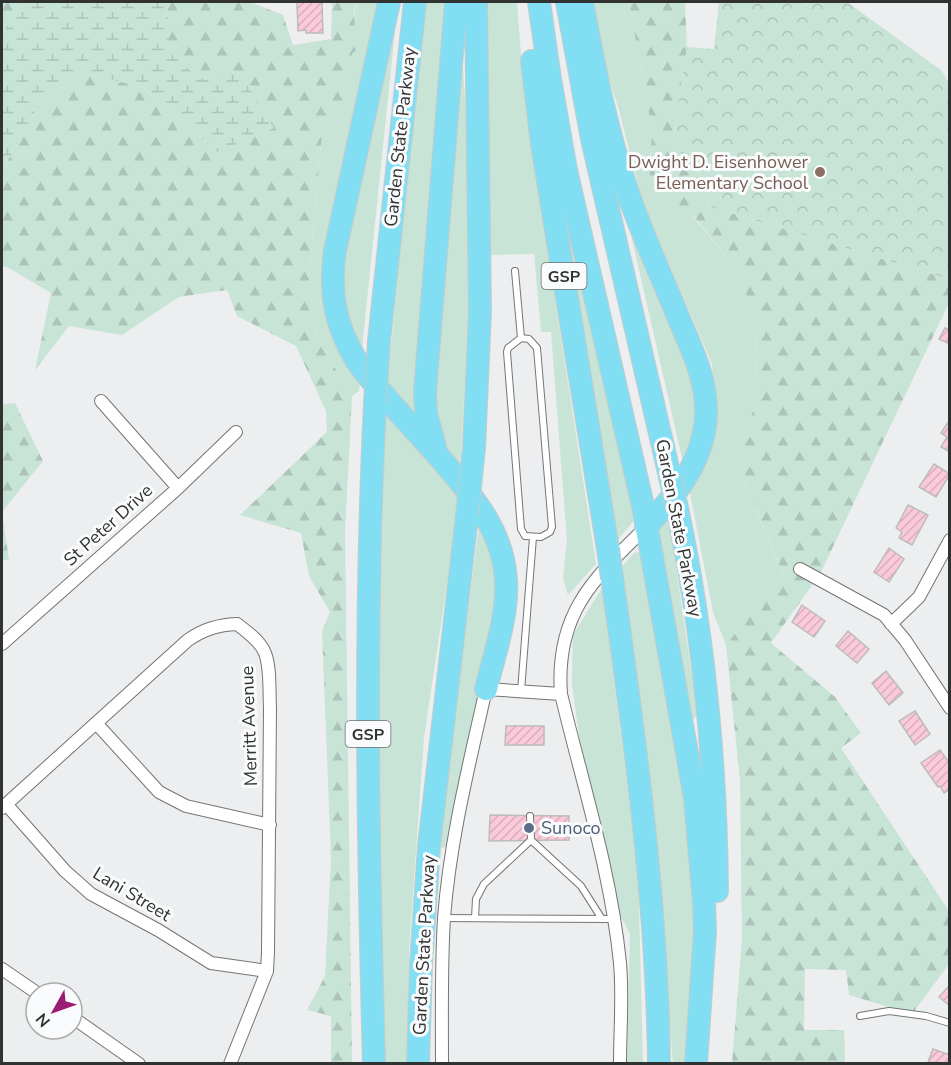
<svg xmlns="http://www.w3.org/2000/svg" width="951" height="1065" font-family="'Nunito Sans',sans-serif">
	<defs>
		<pattern id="forest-firs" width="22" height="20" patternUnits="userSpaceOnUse" patternTransform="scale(1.5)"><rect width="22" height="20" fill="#c8e4d7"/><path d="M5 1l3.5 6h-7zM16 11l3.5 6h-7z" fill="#acc4b9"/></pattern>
		<pattern id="wetland-marsh" width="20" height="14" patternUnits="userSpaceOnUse" patternTransform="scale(1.5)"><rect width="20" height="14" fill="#c8e4d7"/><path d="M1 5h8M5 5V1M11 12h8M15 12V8" fill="none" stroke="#acc4b9"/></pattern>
		<pattern id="park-crowns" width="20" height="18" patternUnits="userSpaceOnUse" patternTransform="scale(1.5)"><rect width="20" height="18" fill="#c8e4d7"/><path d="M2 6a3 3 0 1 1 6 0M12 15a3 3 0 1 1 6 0" fill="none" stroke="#acc4b9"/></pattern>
		<pattern id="building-hatch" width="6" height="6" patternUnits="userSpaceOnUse" patternTransform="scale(1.5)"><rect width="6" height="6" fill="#facad9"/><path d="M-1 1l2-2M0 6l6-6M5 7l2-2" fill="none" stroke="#d7aebb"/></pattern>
	</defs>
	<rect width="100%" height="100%" fill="#edeeef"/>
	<path fill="#c8e4d7" d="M356 2H379L330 246 361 374 359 391 352 396 317 338 309 276 322 134 345 107Z
		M398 2 361 358 339 303 338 259Z
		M423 2H447L415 415 387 390Z
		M486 2H517L522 68 545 234 596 564 568 595 563 578 567 541 551 332H541L534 254 490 255Z
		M590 2H629L652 130 649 186 693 217 740 274 757 331 754 407 737 464 783 575 726 645 713 612 690 493 715 419 712 364 642 201 619 110 594 31Z
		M461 32 467 134 470 284 460 473 436 433 430 398Z
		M619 182 696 370 701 420 685 471Z
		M561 184 636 518 617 541Z
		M387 405 459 486 451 557 424 737 409 950 408 1063 384 1064 378 617C385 546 381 475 387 405Z
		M480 517 499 574 475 719 446 847 438 849Z
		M666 520 670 527 698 716 691 721 655 534Z
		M644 551 692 795 695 881 693 1008 687 1063H673L654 828 620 569 634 553Z
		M602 588 638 867 643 1063H627L630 934 619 913 581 750 572 684 573 635Z"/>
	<path fill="url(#forest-firs)" d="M2 2H23L2 34Z
		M167 2H250L283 15 293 45 331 39 332 2H356L354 10 356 50 352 54 345 107 322 134 309 276 317 338 352 396 345 532 352 1063H331V1016L307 1010 325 976 331 859 322 631 330 612 309 576 301 533 240 515 327 432 326 411 296 346 237 316 227 290 179 297 122 335 69 326 35 370 51 293 7 267 2 266V165H5L40 103 84 73 142 87 217 152 200 79 169 53Z
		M629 2H685L687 47 673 139 708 206 949 279V303L820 574 771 643 835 697 861 733 841 748 949 911V964L912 1014 849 995 846 970 805 969 804 1030H844L845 1063H732L742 941 740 781 726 645 783 574 737 464 754 407 757 331 740 274 694 217 686 216 649 186 652 130Z
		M15 403 43 461 2 512 9 560H2V404Z"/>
	<path fill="url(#wetland-marsh)" d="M23 2H167L170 53 200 79 240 74 274 128 217 152 142 87 84 73 40 103 5 165H2V34Z"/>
	<path fill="url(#park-crowns)" d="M719 2H801L807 4 808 2H847L941 70 950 85 949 279 708 206 673 139 687 47 714 49Z"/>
	<path fill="url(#building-hatch)" stroke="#bdbcbc" stroke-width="1.5" d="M297 2H322L323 33H306V30L298 31Z
		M945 328 950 330V344L939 339Z
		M949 421H950V452L941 447 947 437 941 433Z
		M934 464 950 474 936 497 919 487Z
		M908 505 928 515 912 545 899 538 902 532 896 528Z
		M889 548 904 559 889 582 874 572Z
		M802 605 825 621 814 637 792 622Z
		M848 631 869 649 857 663 836 646Z
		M886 671 903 693 889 705 872 683Z
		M915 711 930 734 915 745 899 721Z
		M506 726H544V745H505Z
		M940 750 950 764V789L944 793 940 786 938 787 921 763Z
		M490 815 569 816V840L489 841Z
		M948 987 950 989V1006L939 997Z
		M933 1049 950 1055V1064L928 1062Z"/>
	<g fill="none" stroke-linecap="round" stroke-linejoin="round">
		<defs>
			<path id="service" d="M515 271 521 338
				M521 338 529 339 537 348 552 527 550 532 541 537 525 536 521 529 507 352 508 348Z
				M521 691 533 537
				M530 816 531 840 581 886 602 919
				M444 918 614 919
				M475 918 476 899 484 884 531 840
				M860 1016 889 1011 926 1016 950 1023"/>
			<path id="minor" d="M101 401 178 488
				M800 569 884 615 905 640 950 708
				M891 624 919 597 950 540
				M2 644 178 488 236 432
				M96 723 159 792 186 806 270 825
				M6 804 65 871 91 894 158 930 211 963 267 971
				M2 808 188 640C204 629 218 625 237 624 246 631 259 640 264 651 271 664 269 693 270 708L268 952 267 971 230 1064
				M2 969 37 993
				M72 1017 139 1064
				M442 1064C442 1015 441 966 444 918 450 840 469 765 486 689L561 694
				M620 1064C620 1030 623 996 620 963 611 872 582 782 561 694 555 614 593 579 646 527"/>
			<path id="motorway" d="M389 2 335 251C329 293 335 324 356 360 381 395 412 426 440 458 471 494 504 531 506 581 508 617 494 655 486 689
				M539 2 550 79 566 170 643 506 695 798 704 903 705 931 696 1064
				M567 2 592 139 670 477
				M582 2C594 67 607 133 629 196 643 236 661 275 677 314 690 346 707 378 706 413 705 460 676 495 646 527
				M532 61 542 144 608 549
				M379 341 415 2
				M435 447 426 414 425 391 456 2
				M474 448 480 312 476 2
				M677 508C704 635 716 762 717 891
				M612 578C635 739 657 901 659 1064
				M374 1064C368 844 364 624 375 404
				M418 1064 421 964 429 846 467 516"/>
		</defs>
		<use href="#service" stroke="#737475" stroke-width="8"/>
		<use href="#minor" stroke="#737475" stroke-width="14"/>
		<use href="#motorway" stroke="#c9caca" stroke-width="24"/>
		<use href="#service" stroke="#fff" stroke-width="6"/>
		<use href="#minor" stroke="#fff" stroke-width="12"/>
		<use href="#motorway" stroke="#82def2" stroke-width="22"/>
		<defs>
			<path id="motorway-bridge" d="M375 404 379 341
				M670 477 677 508
				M467 516 474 448
				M608 549 612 578"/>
		</defs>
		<use href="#motorway-bridge" stroke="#c9caca" stroke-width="24" stroke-linecap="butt"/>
		<use href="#motorway-bridge" stroke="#82def2" stroke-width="22"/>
	</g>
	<circle fill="#8d6e63" stroke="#fafbfc" stroke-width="2" cx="820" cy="172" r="6"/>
	<circle fill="#5c6f8a" stroke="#fafbfc" stroke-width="2" cx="529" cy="828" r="6"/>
	<g text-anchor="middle" stroke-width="6" stroke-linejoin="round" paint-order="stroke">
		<g fill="#fafbfc" stroke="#6d6e6f" stroke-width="1.5">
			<rect x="541.5" y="263" width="45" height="26" rx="4.5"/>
			<rect x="345.5" y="721" width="45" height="26" rx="4.5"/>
		</g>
		<g font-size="16" font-weight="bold" fill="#313232">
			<text x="564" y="282">GSP</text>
			<text x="368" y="740">GSP</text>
		</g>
		<g font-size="18" fill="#313232" stroke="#fafbfc">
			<text transform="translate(400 137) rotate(-84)" y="6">Garden State Parkway</text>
			<text transform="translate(108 525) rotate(-42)" y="6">St Peter Drive</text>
			<text transform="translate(679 528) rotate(79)" y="6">Garden State Parkway</text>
			<text transform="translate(249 726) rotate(-92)" y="6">Merritt Avenue</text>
			<text transform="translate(132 894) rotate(31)" y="6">Lani Street</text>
			<text transform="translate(424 945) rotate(-87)" y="6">Garden State Parkway</text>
		</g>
		<g font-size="18" fill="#785e54" stroke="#fafbfc" text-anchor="end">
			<text x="808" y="168">Dwight D. Eisenhower<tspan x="808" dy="21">Elementary School</tspan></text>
		</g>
		<g font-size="18" fill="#4e5e75" stroke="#fafbfc" text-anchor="start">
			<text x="541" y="834">Sunoco</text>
		</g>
	</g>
	<rect width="951" height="1065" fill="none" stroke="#313232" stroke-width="6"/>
	<g transform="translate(54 1011) rotate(230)"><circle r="28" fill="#fafbfc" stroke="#aaabab" stroke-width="1.5"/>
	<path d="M0-4.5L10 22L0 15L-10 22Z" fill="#9b1d73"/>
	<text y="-9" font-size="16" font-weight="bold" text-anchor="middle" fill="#313232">N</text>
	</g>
</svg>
